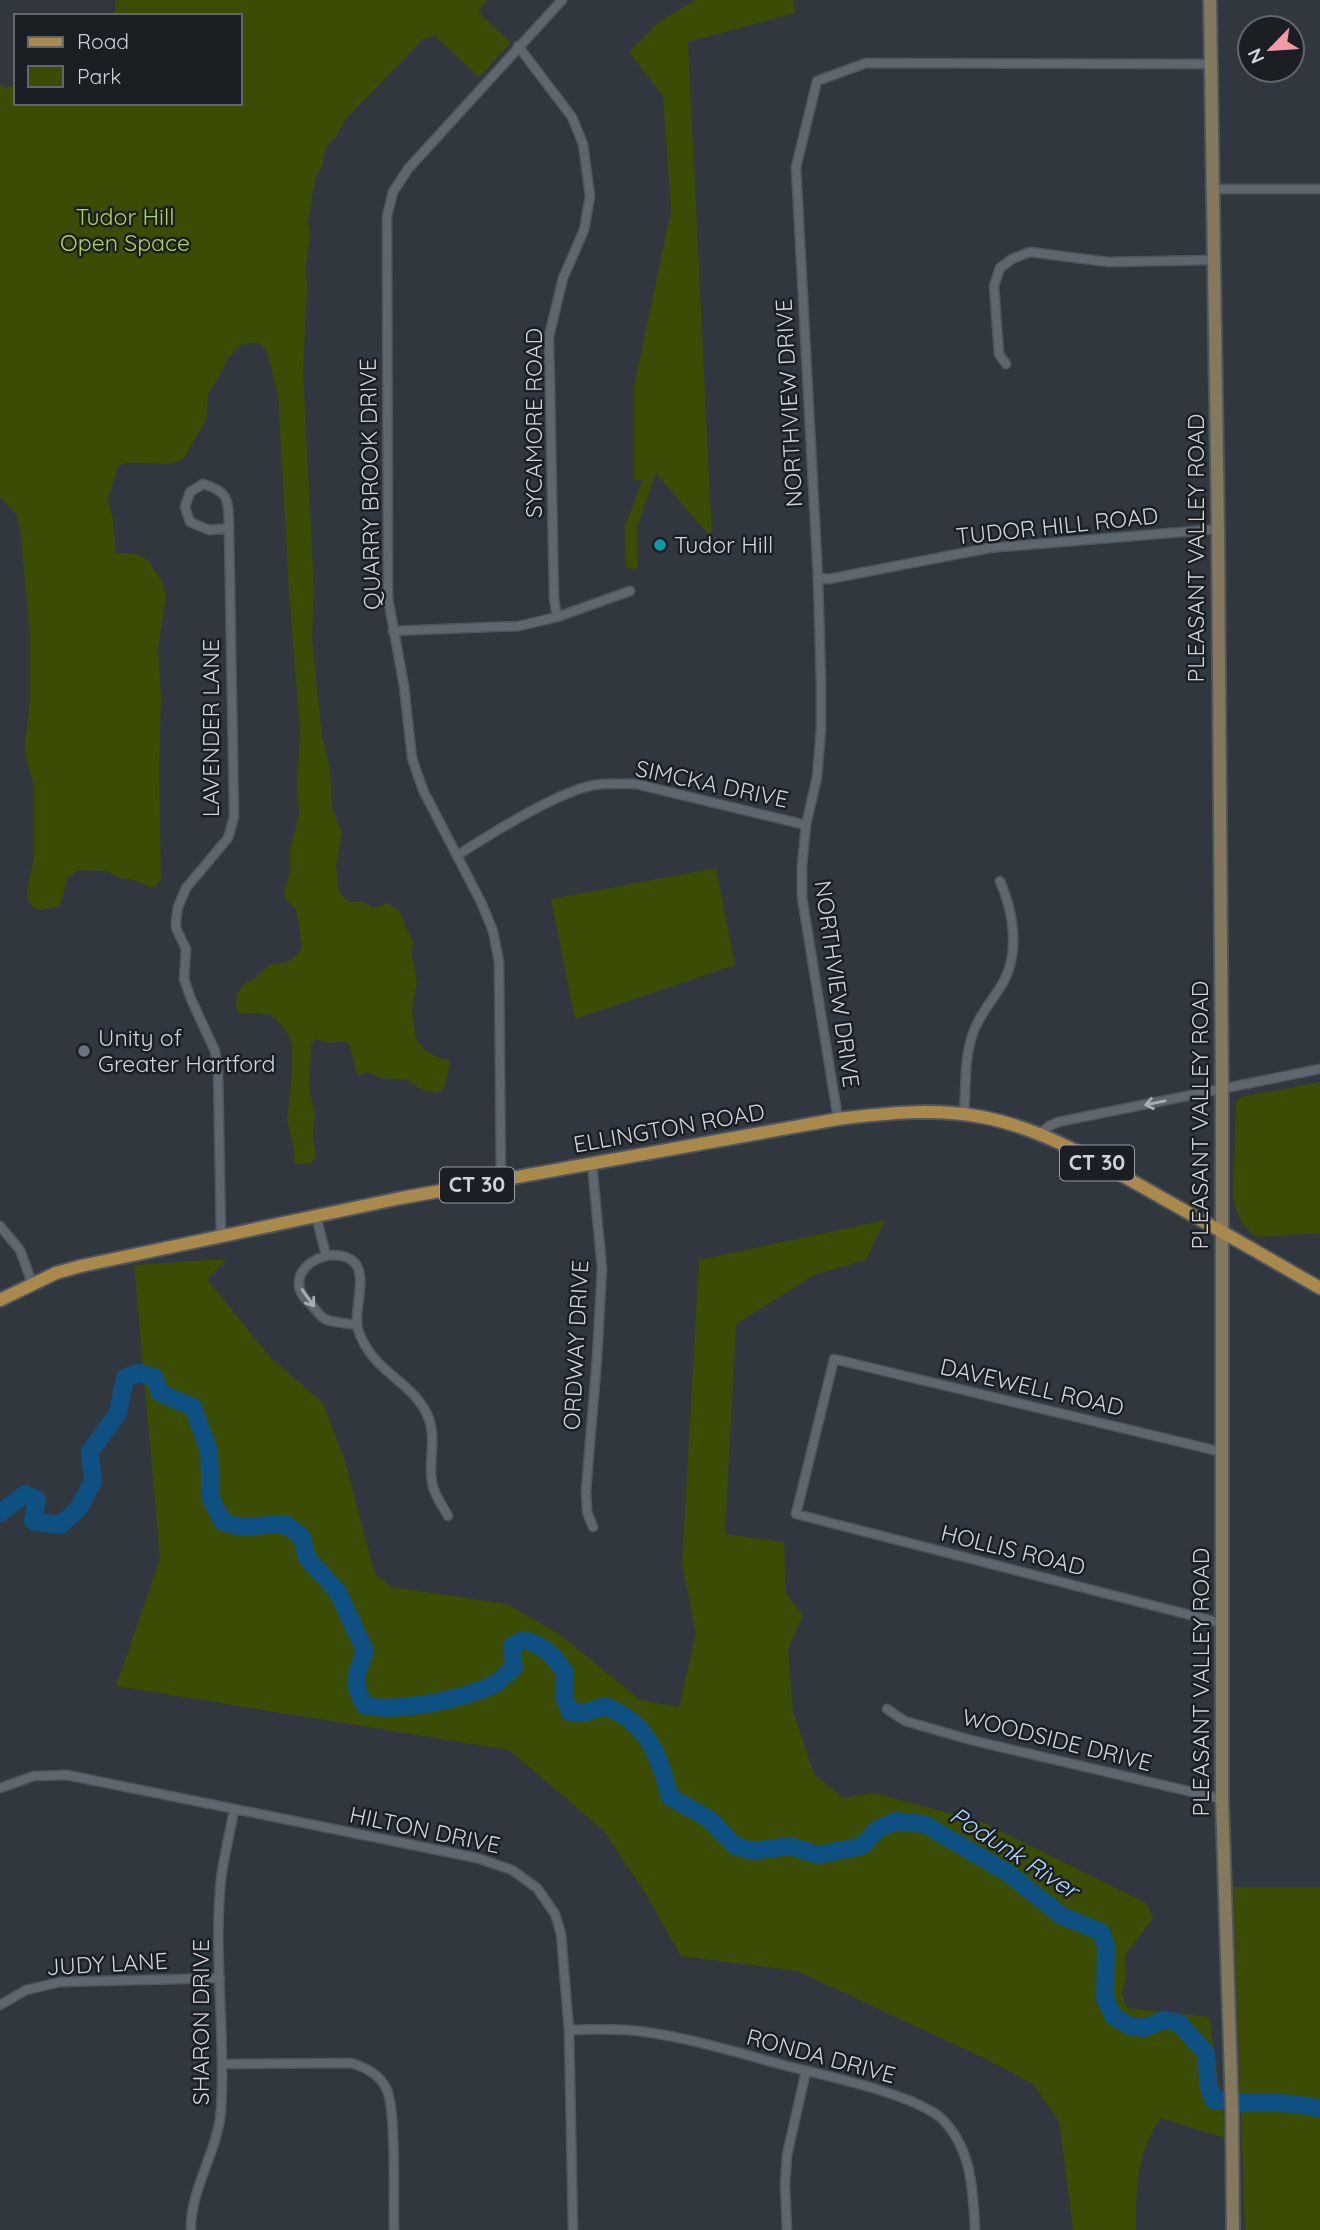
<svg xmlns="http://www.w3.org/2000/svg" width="1320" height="2230" font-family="Quicksand,sans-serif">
	<rect width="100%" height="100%" fill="#31373f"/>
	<path fill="#3b4d05" d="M115 0H487L478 12 511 43 479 77 435 36 423 39 345 120 336 137 326 147 322 167 316 176 308 222 310 236 306 263 307 293 303 369 314 592 312 640 322 736 330 769 332 808 342 833 336 865 339 892 348 902H362L374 908 388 903 399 911 413 942 412 955 417 982 412 1009 416 1039 424 1050 439 1058 449 1060 450 1063 444 1089 438 1093 420 1089 409 1080 382 1078 367 1072 358 1076 349 1044 344 1041 330 1043 316 1039 311 1044 309 1089 315 1114 313 1137 315 1151V1158L311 1163 297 1164 294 1162V1148L287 1121 292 1073V1044L286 1031 274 1017 260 1013 240 1014 236 1008 237 994 246 982 254 979 269 965 290 961 300 951 302 944 296 909 286 899 284 892 290 872V850L299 814 297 785 300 730 289 593 278 394 267 352 263 346 256 343 242 344 228 358 219 377 208 394 206 420 184 458C163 472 137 456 118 466L108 500 113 519 116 553 136 554 148 560 162 582 166 595 158 650 161 697 159 772 161 879 157 885 152 888 132 879 119 878 106 871 78 870 67 879 60 906 40 910 33 907 28 901 27 889 34 858V786L26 758 25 744 30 700V637L20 527 16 514 0 497V84L5 88 16 84V103H240V16H116Z
		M696 0H794L795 13 688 42 712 539 656 473 637 527V569L626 568 625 525 643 480 634 479V386L671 211 663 96 629 52 661 20Z
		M716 868 735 965 575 1019 551 899Z
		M1320 1082V1233L1256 1237C1242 1225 1237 1216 1233 1197L1236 1103 1241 1097Z
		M885 1220 866 1260 814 1275 736 1324 725 1534 784 1542 786 1594 803 1615 788 1649 793 1711 814 1774 843 1798 874 1793 982 1822 1146 1903 1153 1918 1125 1955 1126 1975 1122 1995 1127 2008 1209 2017 1227 2139 1161 2118C1136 2152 1136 2190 1136 2230H1073L1059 2121 1033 2084 990 2061 797 1971 681 1956 647 1896 604 1831 509 1750 116 1686 160 1559 134 1265 227 1259 207 1279 271 1358 323 1403 344 1458 375 1574 392 1587 506 1604 558 1633 640 1700 679 1707 696 1633 682 1564 699 1260Z
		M1233 1887H1320V2230H1245Z"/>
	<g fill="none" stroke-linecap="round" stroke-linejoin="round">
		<path stroke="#0f5082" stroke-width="18" d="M0 1513 25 1494 37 1500 33 1521 60 1525 79 1508 93 1481 90 1452 118 1413 125 1378 138 1373 154 1377 160 1393 193 1407 209 1451 211 1499 223 1522 240 1527 285 1524 302 1537 307 1558 338 1592 365 1651C356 1674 351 1683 365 1706 400 1712 460 1700 493 1685 500 1681 507 1673 514 1667L512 1646 523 1640C544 1645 553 1655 565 1672L564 1697 570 1712 584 1713 605 1706C649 1724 658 1754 670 1797L709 1819 735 1846 753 1851 790 1846 818 1855 862 1846 878 1829 896 1821 924 1824 1008 1873 1062 1916 1101 1932 1106 1946 1105 1998 1113 2016 1130 2026 1144 2028 1164 2020 1179 2023 1206 2053 1208 2084 1214 2100C1249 2105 1286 2099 1320 2109"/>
		<defs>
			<path id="street" d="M518 46 572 117 583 144 590 196 584 230 563 278 549 336 554 599 557 617
				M1214 189H1320
				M1006 364 999 354 994 286 1000 268 1012 259 1030 252 1108 262 1214 260
				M818 578 829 579 989 548 1218 529
				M393 631 519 626 557 617 630 591
				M458 855C492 833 545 800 582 788 600 782 619 784 636 784L806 825
				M964 1114C966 1088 964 1058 973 1033 980 1013 994 999 1004 981 1020 950 1013 911 1000 881
				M838 1119 802 897V866L806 825 817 777 821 729V683L818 578 796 167 817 81 866 63 1212 64
				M1039 1134 1049 1126 1058 1122 1320 1069
				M592 1164 602 1268 597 1358 586 1491 587 1512 593 1527
				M501 1181 499 962 493 931 481 902 423 790 412 758 404 686 388 598 387 216 393 192 408 169 562 0
				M316 1216 326 1255
				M0 1226 20 1250 32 1283
				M221 1236 218 1071 215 1051 191 999 184 979 186 949 176 928V920L178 907 186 888 228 838 234 817 229 528C228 502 231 492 203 484L190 492 185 507 190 522 209 530 229 528
				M356 1325C347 1323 334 1323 325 1319 321 1317 317 1311 314 1308 311 1304 306 1300 303 1296 289 1274 314 1255 334 1255 379 1257 351 1306 358 1329 371 1373 415 1381 429 1419 437 1441 427 1465 433 1487 436 1497 443 1507 448 1516
				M1221 1623 796 1514 834 1359 1222 1452
				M887 1709 905 1721 971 1740 1222 1799
				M0 1788 34 1776 67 1775 477 1858 512 1870 537 1888 555 1914 561 1934 569 2030 573 2230
				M0 2005 26 1990 60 1982 220 1978
				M569 2030C592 2029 615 2028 638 2031 687 2037 735 2052 783 2065 821 2075 917 2094 943 2120 972 2150 973 2191 975 2230
				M223 2064 351 2063C365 2067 379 2074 386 2088 397 2108 393 2202 394 2230
				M191 2230C190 2189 218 2151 221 2110 226 2034 213 1956 221 1879 224 1856 230 1833 234 1810
				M787 2230 785 2185 787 2155 806 2071"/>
			<path id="secondary" d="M1210 0 1218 529 1222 1091V1799L1232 2108 1233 2230"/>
			<path id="primary" d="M0 1300 56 1273 81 1266 401 1198 838 1119C886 1113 934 1108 982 1117 1041 1128 1096 1161 1148 1190 1205 1222 1263 1255 1320 1288"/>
		</defs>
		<use href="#street" stroke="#4f555c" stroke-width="11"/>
		<use href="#secondary" stroke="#4f555c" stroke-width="16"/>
		<use href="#primary" stroke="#4f555c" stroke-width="16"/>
		<use href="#street" stroke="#5e666f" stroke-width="8"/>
		<use href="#secondary" stroke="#84785e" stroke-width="12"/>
		<use href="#primary" stroke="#aa894c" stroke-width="12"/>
	</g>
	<defs><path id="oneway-shaft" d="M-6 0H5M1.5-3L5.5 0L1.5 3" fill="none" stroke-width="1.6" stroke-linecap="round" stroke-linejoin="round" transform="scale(1.75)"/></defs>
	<g stroke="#a8aeb5">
		<use href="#oneway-shaft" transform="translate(1155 1103) rotate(169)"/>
		<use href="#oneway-shaft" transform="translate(308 1298) rotate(55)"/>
	</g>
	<circle fill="#0f9aa8" stroke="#1b1e22" stroke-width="2.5" cx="660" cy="545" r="7"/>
	<circle fill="#6b7280" stroke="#1b1e22" stroke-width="2.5" cx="84" cy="1051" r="7"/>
	<g text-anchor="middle" stroke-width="5" stroke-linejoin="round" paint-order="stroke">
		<g fill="#1b1e22" stroke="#9a9da3" stroke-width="2">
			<rect x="1060" y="1145.5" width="74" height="35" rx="5"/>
			<rect x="440" y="1167.5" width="74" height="35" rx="5"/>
		</g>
		<g font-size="21" font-weight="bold" fill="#d0d4da">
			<text x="1097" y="1170">CT 30</text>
			<text x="477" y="1192">CT 30</text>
		</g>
		<g font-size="23" fill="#afd455" stroke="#1b1e22">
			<text x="125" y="225">Tudor Hill<tspan x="125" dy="26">Open Space</tspan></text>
		</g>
		<g font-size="23" fill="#d0d4da" stroke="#1b1e22">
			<text transform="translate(789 403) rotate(-93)" y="8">NORTHVIEW DRIVE</text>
			<text transform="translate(534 423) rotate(-90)" y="8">SYCAMORE ROAD</text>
			<text transform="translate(370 484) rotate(-91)" y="8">QUARRY BROOK DRIVE</text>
			<text transform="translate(1057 526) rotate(-6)" y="8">TUDOR HILL ROAD</text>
			<text transform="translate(1196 548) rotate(-90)" y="8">PLEASANT VALLEY ROAD</text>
			<text transform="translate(211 728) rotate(-90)" y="8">LAVENDER LANE</text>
			<text transform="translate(712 784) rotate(12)" y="8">SIMCKA DRIVE</text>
			<text transform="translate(837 984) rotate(82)" y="8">NORTHVIEW DRIVE</text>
			<text transform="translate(1200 1115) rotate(-90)" y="8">PLEASANT VALLEY ROAD</text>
			<text transform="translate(669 1128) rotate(-10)" y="8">ELLINGTON ROAD</text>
			<text transform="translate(576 1345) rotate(-87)" y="8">ORDWAY DRIVE</text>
			<text transform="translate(1032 1387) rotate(13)" y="8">DAVEWELL ROAD</text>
			<text transform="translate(1013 1550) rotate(14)" y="8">HOLLIS ROAD</text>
			<text transform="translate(1201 1682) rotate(-90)" y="8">PLEASANT VALLEY ROAD</text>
			<text transform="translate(1057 1740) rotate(14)" y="8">WOODSIDE DRIVE</text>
			<text transform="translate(425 1830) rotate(12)" y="8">HILTON DRIVE</text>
			<text transform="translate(107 1964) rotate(-3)" y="8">JUDY LANE</text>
			<text transform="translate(201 2022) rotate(-90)" y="8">SHARON DRIVE</text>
			<text transform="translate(821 2056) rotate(15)" y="8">RONDA DRIVE</text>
		</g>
		<g font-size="23" fill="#d0d4da" stroke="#1b1e22" text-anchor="start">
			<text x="674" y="553">Tudor Hill</text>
			<text x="98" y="1046">Unity of<tspan x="98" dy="26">Greater Hartford</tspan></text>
		</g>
		<g font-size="24" font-style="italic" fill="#b1d7fb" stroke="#1b1e22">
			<text transform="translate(1014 1853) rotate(33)" y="8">Podunk River</text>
		</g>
	</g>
	<rect x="14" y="14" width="228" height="91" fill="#1b1e22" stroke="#63676c" stroke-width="2"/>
	<rect x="28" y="37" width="35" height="10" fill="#aa894c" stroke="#63676c" stroke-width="2"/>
	<text x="77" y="49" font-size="21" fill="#d0d4da">Road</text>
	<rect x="28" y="66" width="35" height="21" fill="#3b4d05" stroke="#63676c" stroke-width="2"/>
	<text x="77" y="84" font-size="21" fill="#d0d4da">Park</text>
	<g transform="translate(1271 49) rotate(245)"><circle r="33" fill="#1b1e22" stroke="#63676c" stroke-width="2"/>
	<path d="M0-5L12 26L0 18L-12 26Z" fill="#f39aa9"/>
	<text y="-10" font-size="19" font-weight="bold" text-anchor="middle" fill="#d0d4da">N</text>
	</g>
</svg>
